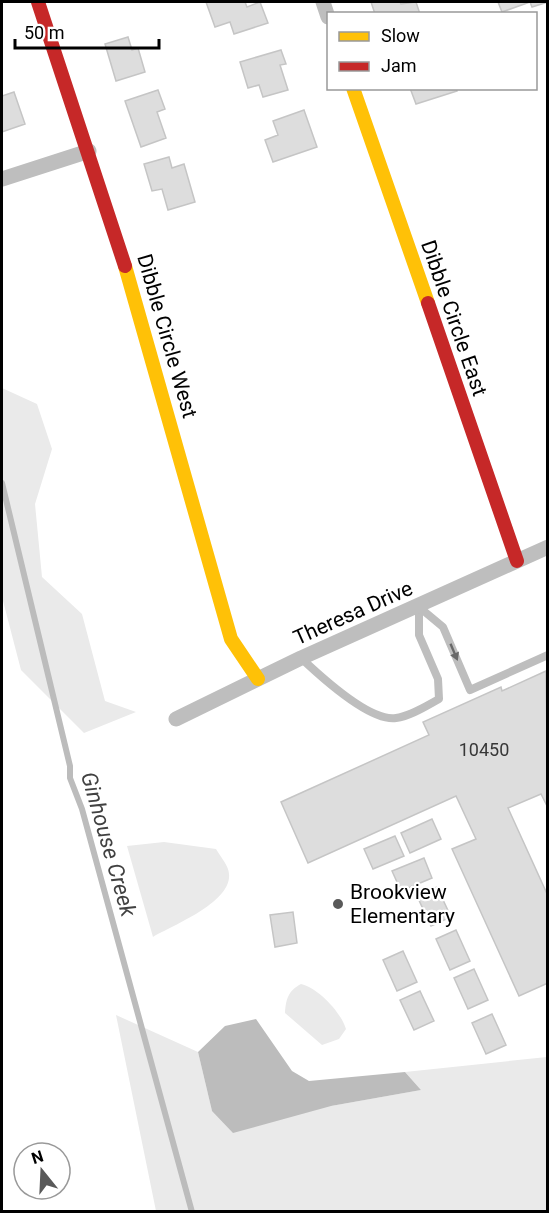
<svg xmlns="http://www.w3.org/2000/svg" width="549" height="1213" font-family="Roboto,sans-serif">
	<rect width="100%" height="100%" fill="#fff"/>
	<path fill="#eaeaea" d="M2 388 37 404 52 449 35 504 42 577 82 614 105 701 136 712 84 733 21 670 2 597Z
		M164 842 216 849C220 856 229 866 229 874 232 902 174 925 153 937L127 846Z
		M301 984C318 988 341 1012 346 1029L339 1039 322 1045 285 1013C286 999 288 991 301 984Z
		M116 1015 198 1052 212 1111 331 1106 421 1090 405 1072 547 1057V1211H156Z"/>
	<path fill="#bcbcbc" d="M256 1019 292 1071 309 1081 405 1072 421 1090 331 1106 233 1133 212 1111 198 1052 225 1026Z"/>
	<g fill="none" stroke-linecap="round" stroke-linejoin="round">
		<path stroke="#bcbcbc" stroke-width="6" d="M2 483 70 766V778L82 809 192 1212"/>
	</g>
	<path fill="#ddd" stroke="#c5c5c5" stroke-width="1.5" d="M206 2H245L247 7 260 2 268 23 234 34 230 22 215 27Z
		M371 2H400L401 4 416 2 420 14H375Z
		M498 2H548L532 7 530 2 502 12Z
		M128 37 132 50 138 48 145 72 116 81 105 44Z
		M281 50 286 64 280 65 288 90 263 97 259 85 248 88 240 62Z
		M410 88H456L457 91 416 104Z
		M158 90 165 109 157 112 166 138 141 147 125 101Z
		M14 92 25 124 2 132V96Z
		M304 110 317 147 273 162 265 140 278 135 273 121Z
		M169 157 172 168 184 164 195 202 168 210 162 189 152 191 144 164Z
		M546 671 548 808 541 794 508 808 548 896V983L519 996 452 849 476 839 456 796 308 863 281 802 429 735 423 722 501 687 502 691Z
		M432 819 441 839 410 853 401 833Z
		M395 836 404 856 373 869 364 849Z
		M424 858 432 878 401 891 392 871Z
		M437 887 451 917 431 926 417 896Z
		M293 912 297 943 275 947 270 915Z
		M456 930 470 961 450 970 436 939Z
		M403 951 417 982 397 991 383 960Z
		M474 969 488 1000 468 1009 454 978Z
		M420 991 434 1021 414 1030 400 1000Z
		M492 1014 506 1045 486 1054 472 1023Z"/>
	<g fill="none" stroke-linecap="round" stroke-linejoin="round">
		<path stroke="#bebebe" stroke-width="8" d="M419 607 443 627 470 690 548 655
			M301 658C319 675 370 722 396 718 411 716 426 706 439 699L438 679 419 635V607"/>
		<path stroke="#bebebe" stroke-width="15" d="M323 2 328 17
			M2 179 89 151
			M176 719 301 658 548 547"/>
		<path stroke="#ffc107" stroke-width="14" d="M353 88 428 303
			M125 266 231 639 258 679"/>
		<path stroke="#c62828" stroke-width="14" d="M38 2 125 266
			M428 303 517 561"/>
	</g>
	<defs><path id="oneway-solid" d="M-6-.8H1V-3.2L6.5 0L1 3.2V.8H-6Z" transform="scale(1.5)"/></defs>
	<use fill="#686868" href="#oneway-solid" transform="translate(454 652) rotate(67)"/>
	<circle fill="#595959" stroke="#fff" stroke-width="2" cx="338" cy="904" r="6"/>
	<g text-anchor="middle" stroke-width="4.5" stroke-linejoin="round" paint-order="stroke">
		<g font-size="18" fill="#373737">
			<text x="484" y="756">10450</text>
		</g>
		<g font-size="21" fill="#000" stroke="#fff">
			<text transform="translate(454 318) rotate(71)" y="7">Dibble Circle East</text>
			<text transform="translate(167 336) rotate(74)" y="7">Dibble Circle West</text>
			<text transform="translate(353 613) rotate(-24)" y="7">Theresa Drive</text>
		</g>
		<g font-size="21" fill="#000" stroke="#fff" text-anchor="start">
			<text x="350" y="899">Brookview<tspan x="350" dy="24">Elementary</tspan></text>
		</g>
		<g font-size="22" font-style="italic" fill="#414141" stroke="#fff">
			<text transform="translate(109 844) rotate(74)" y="8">Ginhouse Creek</text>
		</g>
	</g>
	<rect width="549" height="1213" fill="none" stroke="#000000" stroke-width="6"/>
	<rect x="327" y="12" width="210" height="78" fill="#ffffff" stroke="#999999" stroke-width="1.5"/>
	<rect x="339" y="32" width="30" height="9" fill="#ffc107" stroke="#999999" stroke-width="1.5"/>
	<text x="381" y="42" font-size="18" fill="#000000">Slow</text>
	<rect x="339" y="62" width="30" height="9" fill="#c62828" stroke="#999999" stroke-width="1.5"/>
	<text x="381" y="72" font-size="18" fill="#000000">Jam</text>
	<g transform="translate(42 1171) rotate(342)"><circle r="28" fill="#ffffff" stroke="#999999" stroke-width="1.5"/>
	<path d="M0-4.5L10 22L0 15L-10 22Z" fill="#595959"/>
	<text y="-9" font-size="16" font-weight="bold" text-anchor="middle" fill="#000000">N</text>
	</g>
	<path d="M15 39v9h144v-9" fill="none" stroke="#000000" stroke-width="3"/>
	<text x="24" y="39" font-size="18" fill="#000000" stroke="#ffffff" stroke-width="4.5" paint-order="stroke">50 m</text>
</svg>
